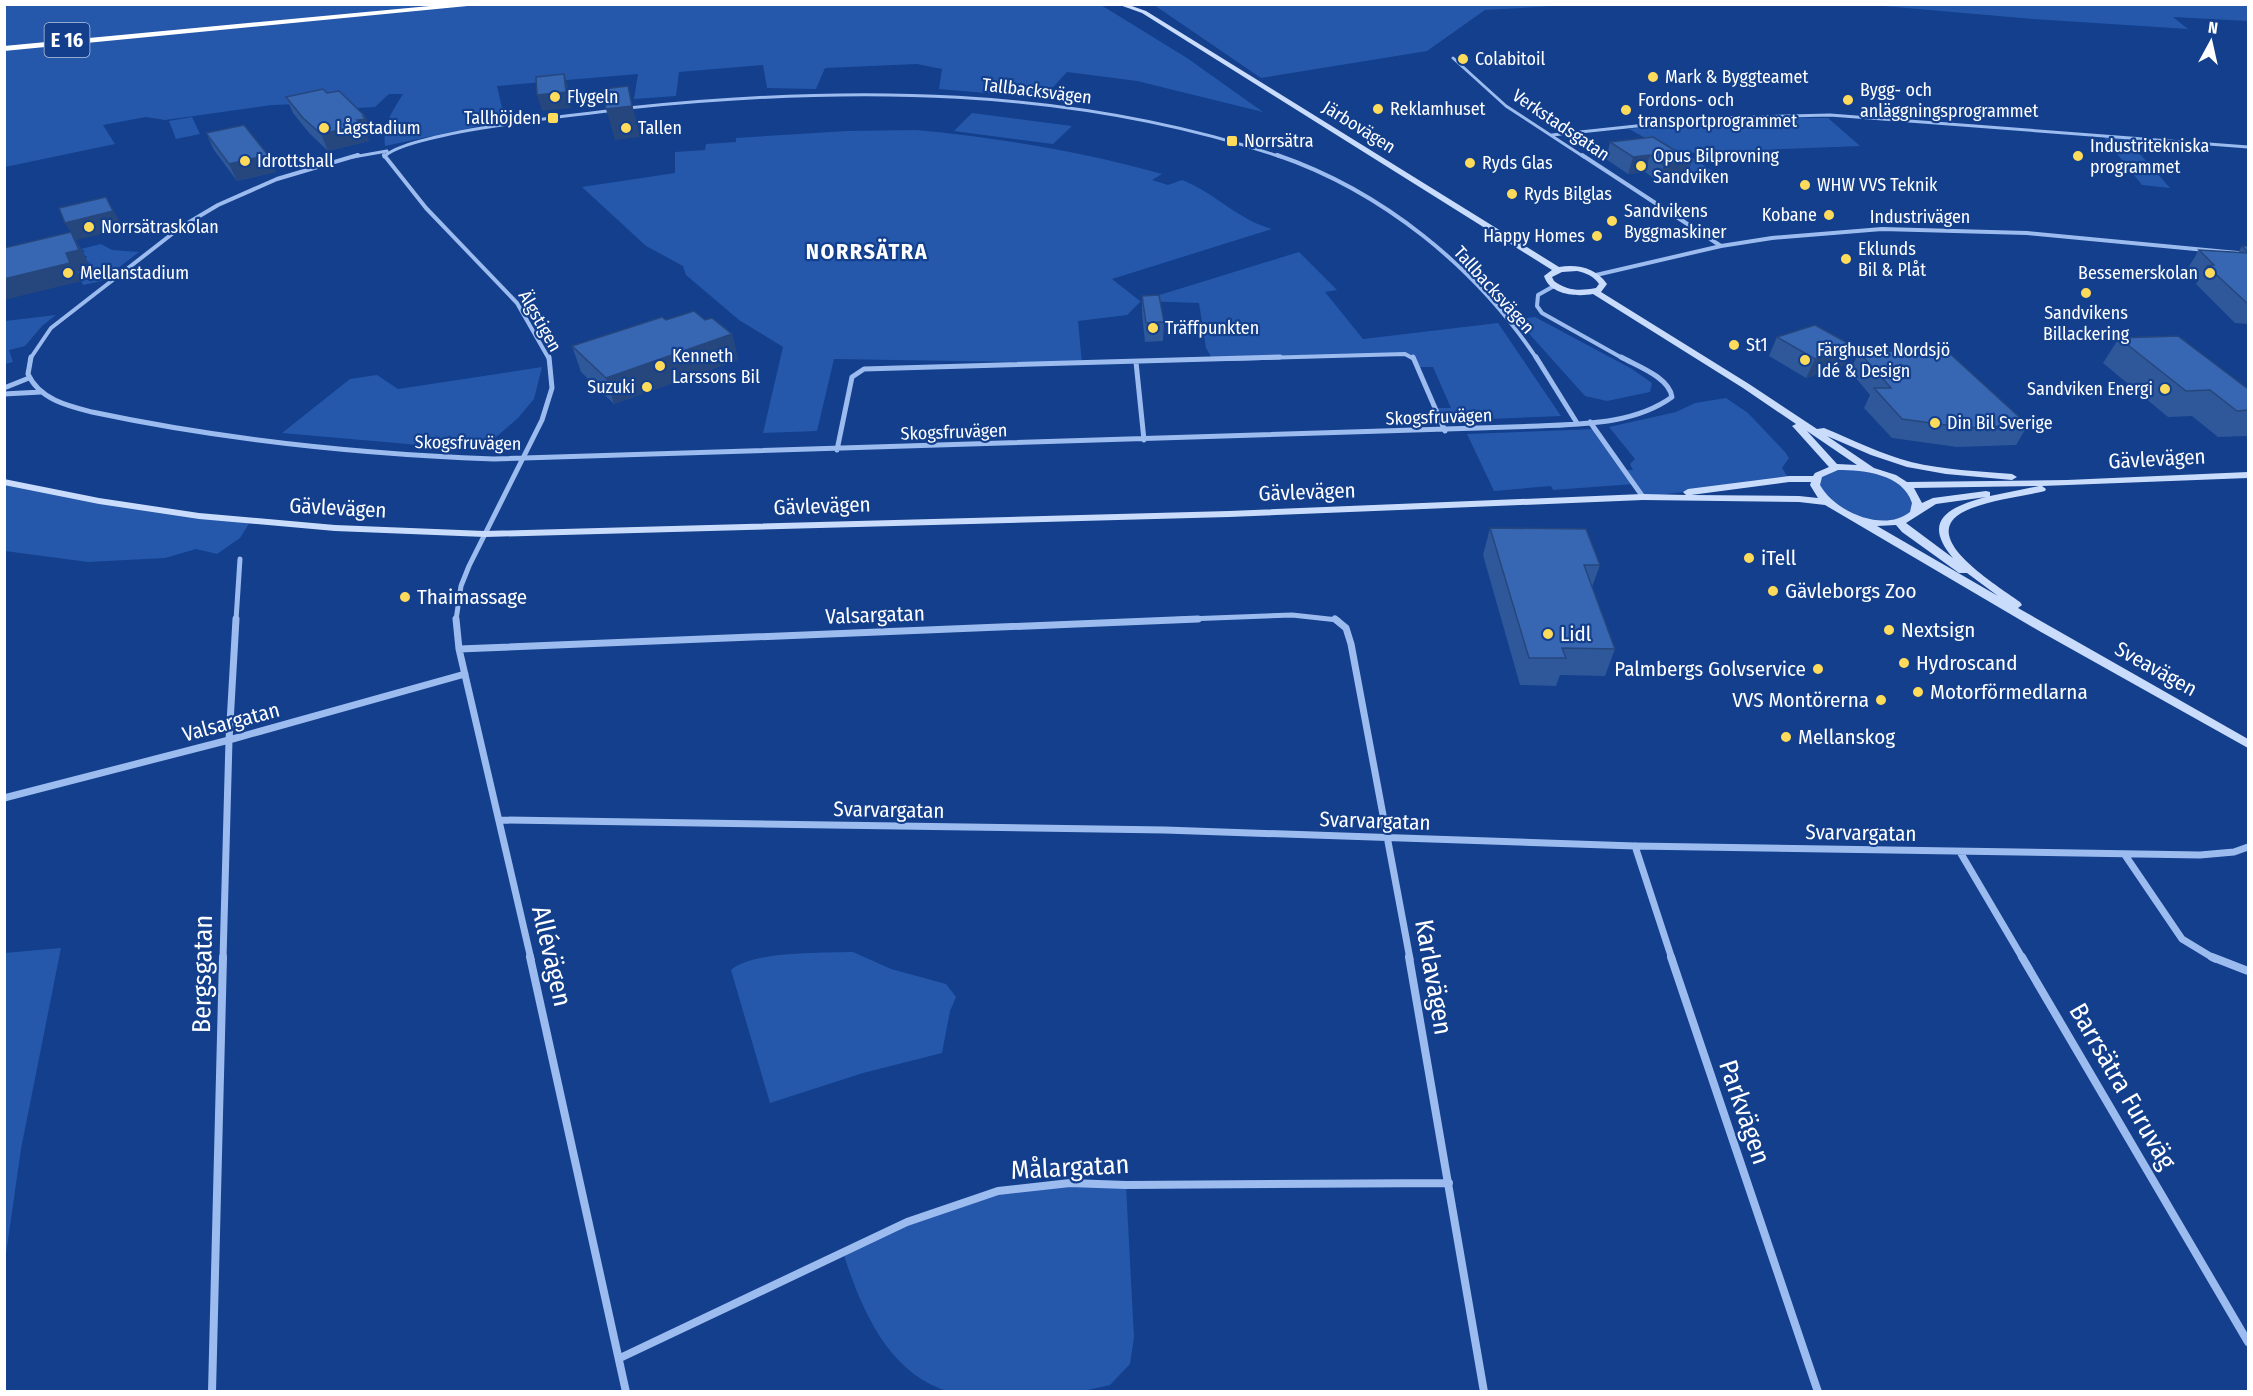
<svg xmlns="http://www.w3.org/2000/svg" width="2253" height="1396" font-family="'Fira Sans Condensed',sans-serif">
	<rect width="100%" height="100%" fill="#133f8c"/>
	<path fill="#2558ab" d="M1178 4H1572V5L1485 10 1427 51 1261 78 1154 5Z
		M2248 4V21L2173 17 2188 29 2033 19 1872 5Z
		M4 5H1101L1187 58 1263 112 1137 81 1067 72 1043 98 939 89 942 69 917 64 825 68 816 89 767 88 763 65 679 72 676 96 634 99 638 74 497 86 503 112 507 120 385 146C382 124 393 111 403 94H389L375 107 357 108 326 103 272 105 165 120 146 117 103 125 115 144 5 167Z
		M972 113 1072 126 1053 144 954 131Z
		M192 117 200 134 176 139 169 121Z
		M1793 118H1828L1860 146 1685 153 1729 182 1712 184 1646 144 1647 139 1629 129 1681 123Z
		M916 130C1000 138 1081 151 1162 174L1152 180 1168 185 1182 180C1214 192 1238 220 1272 229L1112 279 1140 301 1299 252 1337 290 1325 292 1363 339 1498 323 1561 416 1441 421 1435 408H1451L1433 367H1417L1413 357 1405 354 1213 360 1206 348 1199 303 1141 301 1127 315 1078 321 1082 363 834 359 817 431 763 433 783 347 739 320 686 275 683 266 646 246 582 187 675 173V152L705 150 706 144 736 142V138L847 131Z
		M2102 135 2125 137 2170 188 2142 185Z
		M101 244 112 250 139 252 101 281 83 285 77 271 90 268 88 263 91 262H87L86 258 87 256H85L83 252 85 251 81 249Z
		M56 315 42 326 25 346 9 350 13 362 5 364V321Z
		M1535 317 1632 369 1652 383 1650 392 1607 401 1585 396 1516 319Z
		M542 367 534 399 518 418 495 438 454 444 419 445 282 433 350 379 377 375 398 389Z
		M1726 398 1748 413 1785 452 1789 458 1782 468 1789 479 1643 497 1634 484 1553 490 1551 486 1494 491 1467 434 1595 429 1624 470H1633L1630 464 1635 459 1609 427 1676 412 1695 403Z
		M1843 467 1890 477 1913 494 1912 516 1880 522 1841 512 1815 481 1818 475Z
		M5 482 74 497 250 522 240 538 217 554 196 549 165 558 88 562 5 551Z
		M61 948 21 1149 5 1261V953Z
		M853 952 891 969 946 984 956 997 950 1011 942 1053 863 1073 770 1103 731 970C752 951 823 953 853 952Z
		M1070 1183 1126 1185 1134 1338 1130 1364 1110 1385 1083 1391 950 1392C888 1374 861 1309 843 1252L907 1222 998 1191Z"/>
	<g fill="none" stroke-linecap="round" stroke-linejoin="round">
		<path stroke="#9cbcf0" stroke-width="3" d="M1453 58 1506 106 1584 157
			M628 108C847 85 1070 86 1281 157
			M1552 135 1711 118 1830 115 2248 147
			M353 157 387 151
			M384 157C406 133 574 115 615 110"/>
		<path stroke="#9cbcf0" stroke-width="4" d="M384 155 426 208 517 303 549 359
			M1277 155C1382 191 1476 267 1537 359
			M1582 155 1721 246
			M1596 275 1721 246 1772 238 1882 229 2027 233 2248 254
			M1554 286 1538 295 1537 306 1542 313 1624 359
			M30 359 51 328 181 227 218 205 277 179 358 155
			M1224 359 1405 354 1414 359"/>
		<path stroke="#9cbcf0" stroke-width="5" d="M31 357 28 374C39 399 68 406 92 412 224 440 360 454 494 459L1539 426C1583 424 1635 424 1672 397 1669 377 1637 366 1621 357
			M1413 357 1445 431
			M1536 357 1577 423
			M1136 362 1144 440
			M4 388 29 378
			M4 394 41 392
			M1590 422 1643 497
			M837 450 852 377 864 369 1280 357
			M236 620 240 559
			M456 620 461 586 469 566 542 420 552 388 549 357
			M1161 620 1292 615 1338 620"/>
		<path stroke="#9cbcf0" stroke-width="7" d="M456 619 459 649 531 959
			M1335 619 1346 628 1351 644 1410 959
			M459 649 1198 619
			M4 798 229 740 465 674
			M500 820 1165 830 1635 846 2200 855 2234 852 2248 847
			M1635 846 1672 959
			M1960 852 2023 959
			M2125 855 2182 939 2215 959
			M223 959 229 740 236 619"/>
		<path stroke="#9cbcf0" stroke-width="8" d="M530 957 626 1392
			M1409 957 1484 1392
			M1671 957 1818 1392
			M2022 957 2248 1342
			M2212 957 2248 971
			M620 1358 907 1222 998 1191 1070 1183 1126 1185 1449 1183
			M212 1392 223 957"/>
		<path fill="#cadcfb" fill-rule="evenodd" d="M1117 4H1126L1146 11 1559 267C1578 264 1596 268 1607 284L1601 292 1749 384 1817 429 1824 428C1853 440 1881 454 1911 462 1944 470 1978 471 2012 474L2017 477 2012 480 1946 474 1907 467 1871 455 1827 436 1874 468 1896 475 1907 482 2067 480 2248 472V478L2042 486 2046 489 2045 491C2020 497 1995 499 1972 508 1907 532 1996 584 2020 602L2022 605 2018 608 2248 739V748L2041 632 1825 505 1799 502 1643 500 1229 517 485 537 335 531 199 519 99 504 4 485V479L99 498 199 513 335 525 485 531 1229 511 1643 494 1686 495 1683 492 1688 489 1789 476H1813L1815 473 1829 467 1794 428 1792 426 1796 424 1743 388 1593 294C1576 297 1550 295 1544 276L1552 270 1142 13ZM1577 271C1586 273 1594 276 1599 284L1596 288C1580 291 1567 291 1554 281L1552 277 1562 272ZM1807 431 1857 465 1837 464ZM1838 470C1864 470 1903 474 1912 503L1910 512C1884 533 1835 512 1820 485L1822 477ZM1789 482H1811L1810 485 1818 498 1799 496 1691 495ZM2039 486 1990 496V492L1986 491 1933 498 1922 503 1914 488ZM1986 497C1949 507 1921 520 1953 558L1906 523 1936 504ZM1896 525 1902 532 1959 573H1967L1998 596 1877 526Z"/>
		<path fill="#fff" fill-rule="evenodd" d="M451 4H488L4 51V46Z"/>
	</g>
	<path fill="#2f589a" d="M327 93 365 116 372 135 367 136 369 141 328 151 310 134 293 113 286 97Z
		M206 133 268 155 276 172 237 181 214 150Z
		M1653 137 1686 178 1659 182 1645 172 1628 174 1606 159 1610 142Z
		M2242 246H2248V324L2235 323 2196 284 2199 279 2188 268 2199 250 2238 253Z
		M1142 296 1164 322 1163 341 1145 342 1142 314Z
		M666 320H705L732 334 738 360 614 404 581 372 572 346Z
		M1777 337 1853 346 1844 365 1806 378 1769 356Z
		M2119 338 2248 389V436L2218 437 2192 416 2168 417 2103 363Z
		M1859 352 2028 425 2016 445 1957 447 1892 438 1864 408 1870 395 1850 371Z
		M1490 528 1600 565 1592 587 1615 649 1605 676 1560 675 1556 686 1520 685 1483 555Z"/>
	<path fill="#26477d" d="M564 74 569 90 571 108 542 111 537 95Z
		M628 86 640 137 615 140 606 109Z
		M363 116H365L372 135 367 136 369 141 328 151 321 134 357 120Z
		M268 155 276 172 237 181 229 164Z
		M1650 155 1645 172 1628 174 1633 157Z
		M1692 161 1686 178 1659 182 1664 165Z
		M106 197 124 229 76 240 65 223Z
		M71 232 82 250 90 268 77 271 82 281 4 300V279L66 253Z
		M732 334 738 360 614 404 606 378Z
		M1853 346 1844 365 1806 378 1815 359Z"/>
	<path fill="#3766b3" stroke="#26477d" stroke-width="1.5" d="M564 74 566 92 537 95 536 77Z
		M628 86 632 106 606 109 603 89Z
		M323 89 327 93 339 91 365 116H363L366 119 357 120 362 125 321 134 303 118 286 97Z
		M244 125 268 155 229 164 206 133Z
		M1653 137 1692 161 1664 165 1650 155 1633 157 1610 142Z
		M106 197 113 211 65 223 59 208Z
		M71 232 79 250 66 253 70 263 4 279V248Z
		M2242 246H2248V252Z
		M2199 250 2248 253V304L2207 266 2214 265Z
		M1159 295 1164 322 1146 323 1142 296Z
		M694 311 705 320 712 318 732 334 606 378 572 346 662 317 666 320Z
		M1815 325 1853 346 1815 359 1777 337Z
		M2178 336 2248 389V410L2237 411 2210 390 2186 391 2119 338Z
		M1946 350 2028 425 1968 428 1902 419 1874 388H1891L1859 352Z
		M1490 528 1586 529 1600 565H1584L1615 649 1562 648 1566 658H1529Z"/>
	<g fill="#ffdb5b" stroke="#133f8c" stroke-width="2">
		<circle cx="1463" cy="59" r="6"/>
		<circle cx="1653" cy="77" r="6"/>
		<circle cx="555" cy="97" r="6"/>
		<circle cx="1848" cy="100" r="6"/>
		<circle cx="1378" cy="109" r="6"/>
		<circle cx="1626" cy="110" r="6"/>
		<rect x="547" y="112" width="12" height="12" rx="3"/>
		<circle cx="324" cy="128" r="6"/>
		<circle cx="626" cy="128" r="6"/>
		<rect x="1226" y="135" width="12" height="12" rx="3"/>
		<circle cx="2078" cy="156" r="6"/>
		<circle cx="245" cy="161" r="6"/>
		<circle cx="1470" cy="163" r="6"/>
		<circle cx="1641" cy="166" r="6"/>
		<circle cx="1805" cy="185" r="6"/>
		<circle cx="1512" cy="194" r="6"/>
		<circle cx="1829" cy="215" r="6"/>
		<circle cx="1612" cy="221" r="6"/>
		<circle cx="89" cy="227" r="6"/>
		<circle cx="1597" cy="236" r="6"/>
		<circle cx="1846" cy="259" r="6"/>
		<circle cx="68" cy="273" r="6"/>
		<circle cx="2210" cy="273" r="6"/>
		<circle cx="2086" cy="293" r="6"/>
		<circle cx="1153" cy="328" r="6"/>
		<circle cx="1734" cy="345" r="6"/>
		<circle cx="1805" cy="360" r="6"/>
		<circle cx="660" cy="366" r="6"/>
		<circle cx="647" cy="387" r="6"/>
		<circle cx="2165" cy="389" r="6"/>
		<circle cx="1935" cy="423" r="6"/>
		<circle cx="1749" cy="558" r="6"/>
		<circle cx="1773" cy="591" r="6"/>
		<circle cx="405" cy="597" r="6"/>
		<circle cx="1889" cy="630" r="6"/>
		<circle cx="1548" cy="634" r="6"/>
		<circle cx="1904" cy="663" r="6"/>
		<circle cx="1818" cy="669" r="6"/>
		<circle cx="1918" cy="692" r="6"/>
		<circle cx="1881" cy="700" r="6"/>
		<circle cx="1786" cy="737" r="6"/>
	</g>
	<g text-anchor="middle" stroke-width="4.5" stroke-linejoin="round" paint-order="stroke">
		<g font-size="18" fill="#fff" stroke="#133f8c" text-anchor="start">
			<text x="1475" y="65">Colabitoil</text>
			<text x="1665" y="83">Mark &amp; Byggteamet</text>
			<text x="1860" y="96">Bygg- och<tspan x="1860" dy="21">anläggningsprogrammet</tspan></text>
			<text x="567" y="103">Flygeln</text>
			<text x="1638" y="106">Fordons- och<tspan x="1638" dy="21">transportprogrammet</tspan></text>
			<text x="1390" y="115">Reklamhuset</text>
			<text x="541" y="124" text-anchor="end">Tallhöjden</text>
			<text x="336" y="134">Lågstadium</text>
			<text x="638" y="134">Tallen</text>
			<text x="1244" y="147">Norrsätra</text>
			<text x="2090" y="152">Industritekniska<tspan x="2090" dy="21">programmet</tspan></text>
			<text x="1653" y="162">Opus Bilprovning<tspan x="1653" dy="21">Sandviken</tspan></text>
			<text x="257" y="167">Idrottshall</text>
			<text x="1482" y="169">Ryds Glas</text>
			<text x="1817" y="191">WHW VVS Teknik</text>
			<text x="1524" y="200">Ryds Bilglas</text>
			<text x="1624" y="217">Sandvikens<tspan x="1624" dy="21">Byggmaskiner</tspan></text>
			<text x="1817" y="221" text-anchor="end">Kobane</text>
			<text x="101" y="233">Norrsätraskolan</text>
			<text x="1585" y="242" text-anchor="end">Happy Homes</text>
			<text x="1858" y="255">Eklunds<tspan x="1858" dy="21">Bil &amp; Plåt</tspan></text>
			<text x="80" y="279">Mellanstadium</text>
			<text x="2198" y="279" text-anchor="end">Bessemerskolan</text>
			<text x="2086" y="319" text-anchor="middle">Sandvikens<tspan x="2086" dy="21">Billackering</tspan></text>
			<text x="1165" y="334">Träffpunkten</text>
			<text x="1746" y="351">St1</text>
			<text x="1817" y="356">Färghuset Nordsjö<tspan x="1817" dy="21">Idé &amp; Design</tspan></text>
			<text x="672" y="362">Kenneth<tspan x="672" dy="21">Larssons Bil</tspan></text>
			<text x="635" y="393" text-anchor="end">Suzuki</text>
			<text x="2153" y="395" text-anchor="end">Sandviken Energi</text>
			<text x="1947" y="429">Din Bil Sverige</text>
		</g>
		<g font-size="18" fill="#fff" stroke="#133f8c">
			<text transform="translate(1037 91) rotate(7)" y="6">Tallbacksvägen</text>
			<text transform="translate(1561 125) rotate(34)" y="6">Verkstadsgatan</text>
			<text transform="translate(1359 127) rotate(32)" y="6">Järbovägen</text>
			<text x="1920" y="223">Industrivägen</text>
			<text transform="translate(1494 290) rotate(48)" y="6">Tallbacksvägen</text>
			<text transform="translate(540 321) rotate(60)" y="6">Älgstigen</text>
			<text transform="translate(1439 417) rotate(-2)" y="6">Skogsfruvägen</text>
			<text transform="translate(954 432) rotate(-2)" y="6">Skogsfruvägen</text>
			<text transform="translate(468 443) rotate(1)" y="6">Skogsfruvägen</text>
		</g>
		<rect fill="#133f8c" stroke="#b8c5dc" stroke-width="1.5" x="44.5" y="23" width="45" height="34" rx="4.5"/>
		<g font-size="20" font-weight="bold" fill="#fff">
			<text x="67" y="47">E 16</text>
		</g>
		<g font-size="21" fill="#fff" stroke="#133f8c">
			<text transform="translate(2157 459) rotate(-3)" y="7">Gävlevägen</text>
			<text transform="translate(1307 492) rotate(-2)" y="7">Gävlevägen</text>
			<text transform="translate(822 506) rotate(-2)" y="7">Gävlevägen</text>
			<text transform="translate(338 508) rotate(3)" y="7">Gävlevägen</text>
			<text transform="translate(875 615) rotate(-2)" y="7">Valsargatan</text>
			<text transform="translate(2156 669) rotate(29)" y="7">Sveavägen</text>
			<text transform="translate(231 722) rotate(-15)" y="7">Valsargatan</text>
			<text transform="translate(889 810) rotate(1)" y="7">Svarvargatan</text>
			<text transform="translate(1375 821) rotate(2)" y="7">Svarvargatan</text>
			<text transform="translate(1861 833) rotate(1)" y="7">Svarvargatan</text>
		</g>
		<g font-size="21" fill="#fff" stroke="#133f8c" text-anchor="start">
			<text x="1761" y="565">iTell</text>
			<text x="1785" y="598">Gävleborgs Zoo</text>
			<text x="417" y="604">Thaimassage</text>
			<text x="1901" y="637">Nextsign</text>
			<text x="1560" y="641">Lidl</text>
			<text x="1916" y="670">Hydroscand</text>
			<text x="1806" y="676" text-anchor="end">Palmbergs Golvservice</text>
			<text x="1930" y="699">Motorförmedlarna</text>
			<text x="1869" y="707" text-anchor="end">VVS Montörerna</text>
			<text x="1798" y="744">Mellanskog</text>
		</g>
		<g font-size="22" font-weight="bold" letter-spacing="1.5" fill="#fff" stroke="#133f8c">
			<text x="867" y="259">NORRSÄTRA</text>
		</g>
		<g font-size="26" fill="#fff" stroke="#133f8c">
			<text transform="translate(552 956) rotate(77)" y="9">Allévägen</text>
			<text transform="translate(202 974) rotate(-89)" y="9">Bergsgatan</text>
			<text transform="translate(1434 977) rotate(80)" y="9">Karlavägen</text>
			<text transform="translate(2123 1086) rotate(60)" y="9">Barrsätra Furuväg</text>
			<text transform="translate(1745 1112) rotate(71)" y="9">Parkvägen</text>
			<text transform="translate(1070 1167) rotate(-3)" y="9">Målargatan</text>
		</g>
	</g>
	<rect width="2253" height="1396" fill="none" stroke="#ffffff" stroke-width="12"/>
	<g transform="translate(2211 42) rotate(8)" stroke="#133f8c" stroke-width="4.5" paint-order="stroke">
	<path d="M0-4.5L10 22L0 15L-10 22Z" fill="#ffffff"/>
	<text y="-9" font-size="16" font-weight="bold" text-anchor="middle" fill="#ffffff">N</text>
	</g>
</svg>
